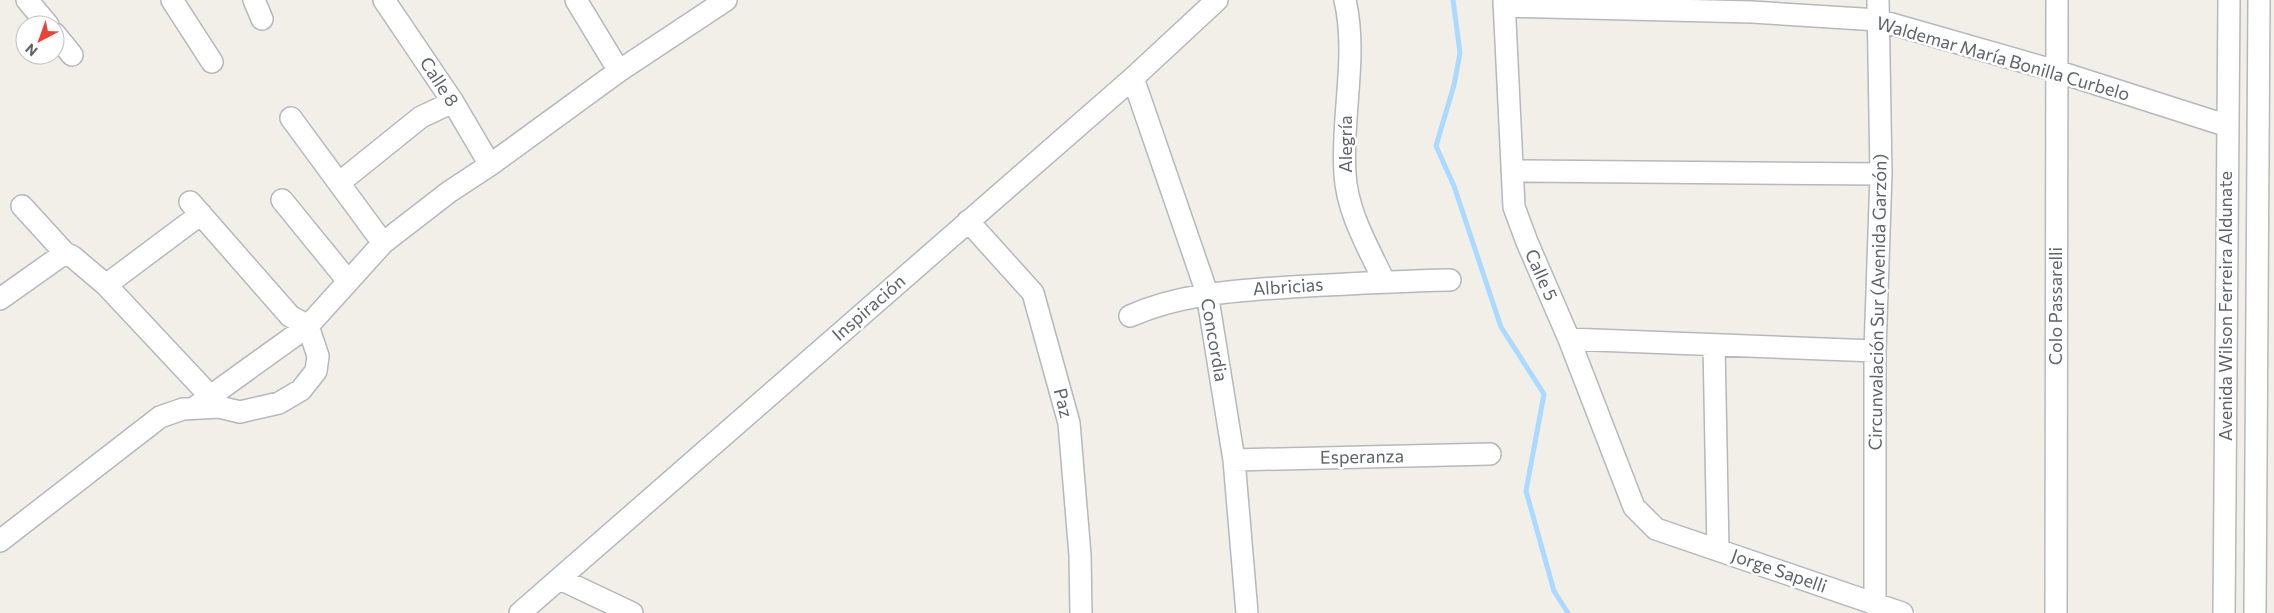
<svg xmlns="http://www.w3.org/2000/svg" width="2274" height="613" font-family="Commissioner,sans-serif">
	<rect width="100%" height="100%" fill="#f1efe8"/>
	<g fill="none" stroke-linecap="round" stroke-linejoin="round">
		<path stroke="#aadaff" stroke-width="5" d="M1453 0 1460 53 1454 85 1436 146 1454 186 1501 327 1544 394 1526 491 1554 591 1568 613"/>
		<defs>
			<path id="minor" d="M27 0 48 25
				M172 0 212 62
				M254 0 262 19
				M384 0 453 102 490 165
				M576 0 619 71
				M1345 0C1358 56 1341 117 1345 174 1347 212 1368 247 1384 281
				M1504 0 1514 207 1527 242 1569 339 1634 507 1656 529 1902 613
				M1504 6 1752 12 1878 20 2056 71 2228 126
				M55 34 72 55
				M1133 78 1207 293 1234 460 1247 613
				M291 118 383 243
				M1512 171 1881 174
				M339 183 421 117 453 102
				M282 200 348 281
				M190 202 290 316 308 326 383 243 449 192 490 165 619 71 726 0
				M22 206 65 253 73 257 106 285 211 397
				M968 221 1033 293 1069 423 1080 555 1081 613
				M106 285 201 214
				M0 299 65 253
				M1130 316C1182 293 1235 291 1290 287 1344 284 1397 281 1450 280
				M1569 339 1875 351
				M1714 345 1718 550
				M1234 460 1490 454
				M0 541 160 417 183 409 219 407 240 412 279 403 301 390 316 371 318 356 308 326 194 408
				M560 579 632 613
				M1875 604V351L1881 174 1878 0
				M520 613 1133 78 1217 0
				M2056 613 2057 0
				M2224 613 2229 0
				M2255 613 2259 0"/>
		</defs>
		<use href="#minor" stroke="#b5b8bc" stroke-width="24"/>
		<use href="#minor" stroke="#fff" stroke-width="21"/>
	</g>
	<g text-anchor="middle" stroke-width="5" stroke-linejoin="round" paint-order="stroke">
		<g font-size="18" fill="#5f6368" stroke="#fff">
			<text transform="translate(2003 59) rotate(16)" y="6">Waldemar María Bonilla Curbelo</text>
			<text transform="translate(439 82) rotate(57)" y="6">Calle 8</text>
			<text transform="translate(1346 144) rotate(-90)" y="6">Alegría</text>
			<text transform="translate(1541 275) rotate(66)" y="6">Calle 5</text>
			<text transform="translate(1288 287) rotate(-4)" y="6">Albricias</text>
			<text transform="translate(1878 302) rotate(-89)" y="6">Circunvalación Sur (Avenida Garzón)</text>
			<text transform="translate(2056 306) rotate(-90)" y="6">Colo Passarelli</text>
			<text transform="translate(2226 306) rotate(-90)" y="6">Avenida Wilson Ferreira Aldunate</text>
			<text transform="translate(869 308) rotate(-41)" y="6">Inspiración</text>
			<text transform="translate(1214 340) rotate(80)" y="6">Concordia</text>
			<text transform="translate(1063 403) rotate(76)" y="6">Paz</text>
			<text transform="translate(1362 457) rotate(-1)" y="6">Esperanza</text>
			<text transform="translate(1779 571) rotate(19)" y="6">Jorge Sapelli</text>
		</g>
	</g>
	<g transform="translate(40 40) rotate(221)"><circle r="24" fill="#ffffff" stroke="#bfc1c3"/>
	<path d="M0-4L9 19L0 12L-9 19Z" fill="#ea4335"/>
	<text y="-8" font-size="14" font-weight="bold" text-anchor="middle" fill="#5f6368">N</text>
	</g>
</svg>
